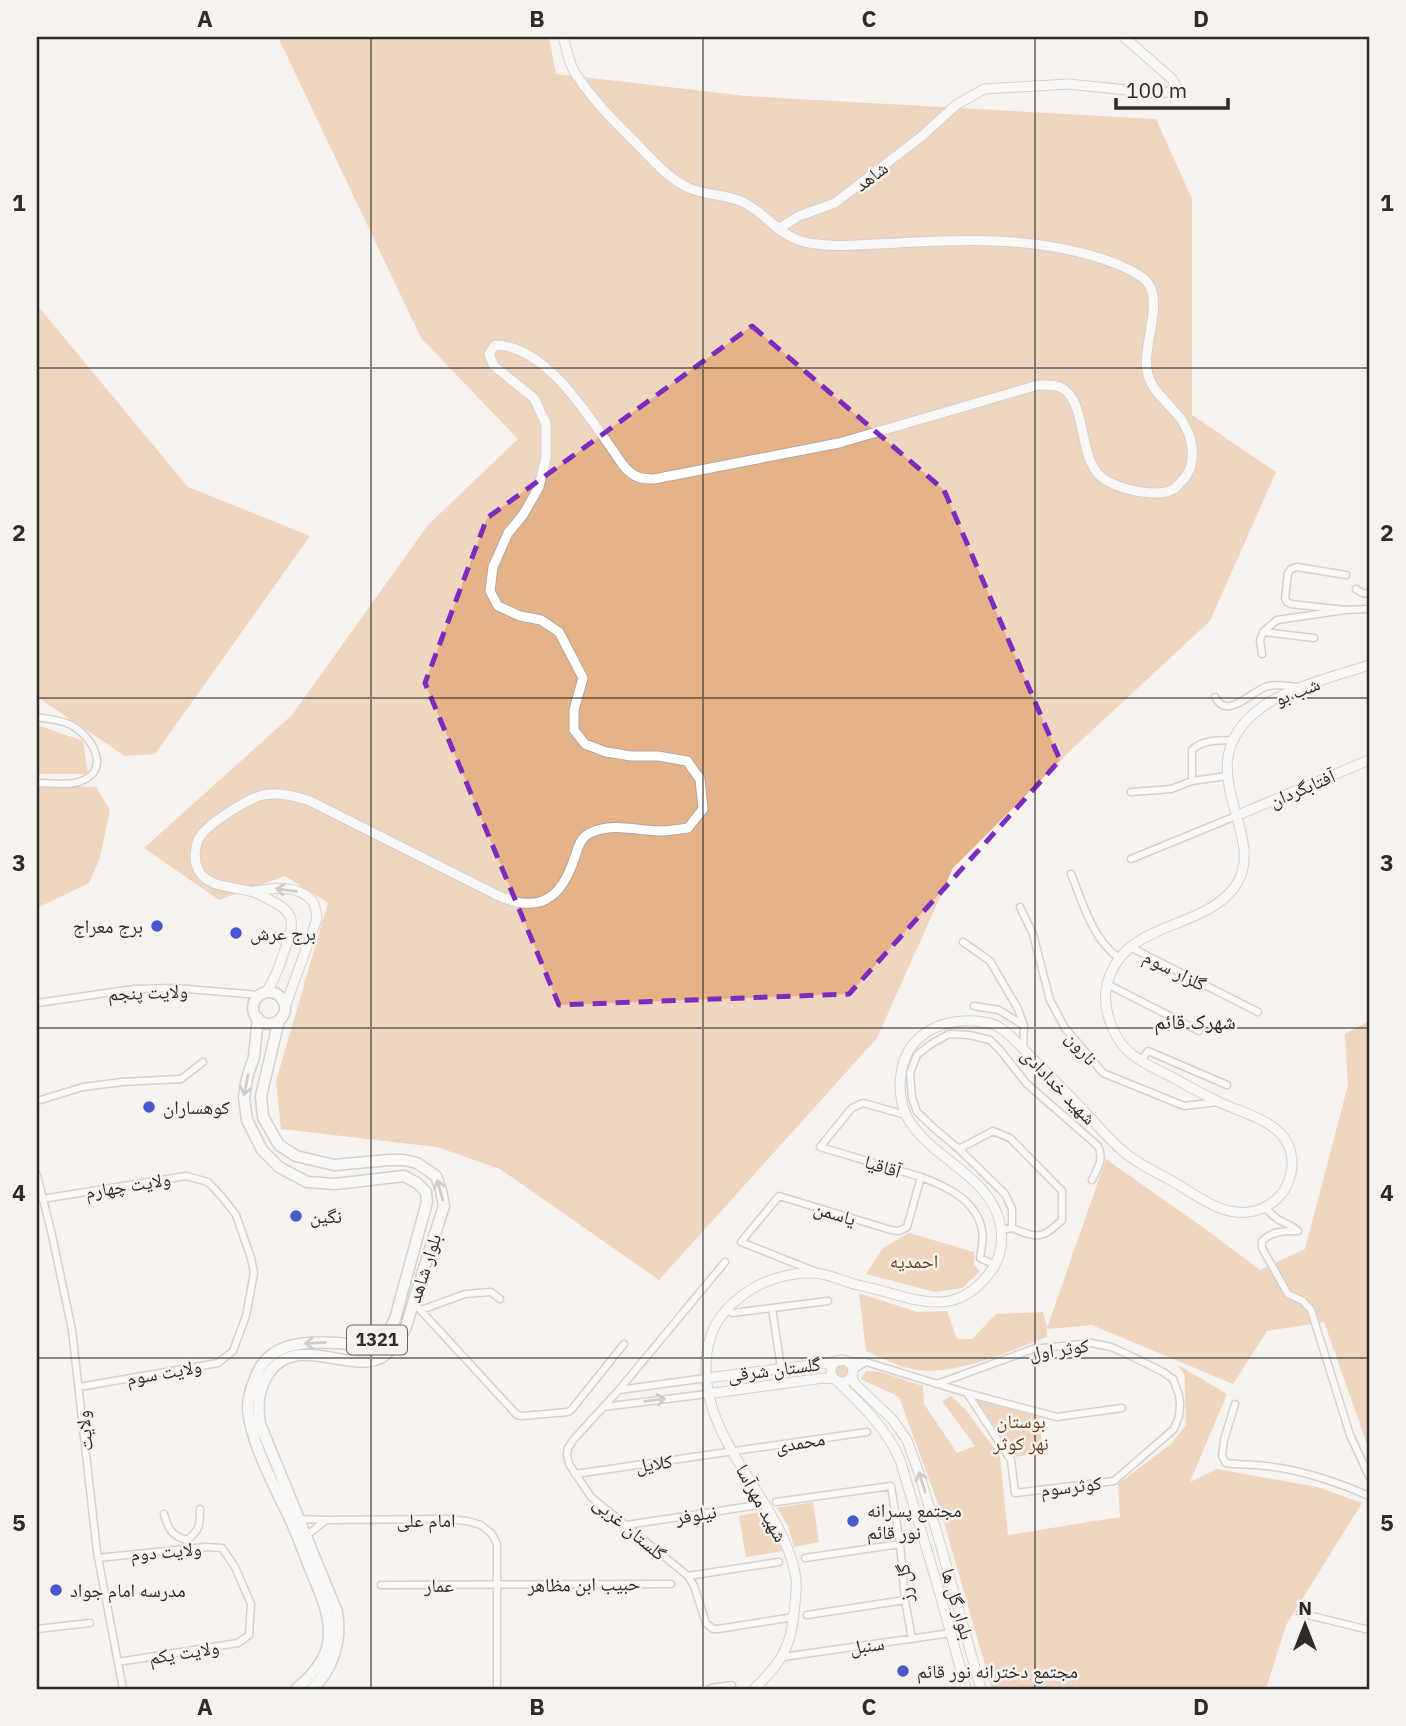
<svg xmlns="http://www.w3.org/2000/svg" width="1406" height="1726" font-family="'IBM Plex Sans','Noto Naskh Arabic',sans-serif">
	<rect width="100%" height="100%" fill="#f6f2ee"/>
	<path fill="#e6b388" d="M278 37H549L556 74 746 96 1156 119 1192 199V415L1276 472 1210 621 1070 751 953 868 877 1038 659 1280 500 1169 437 1147 281 1129 276 1081 328 903 285 876 219 900 144 848 292 715 428 525 518 439 421 338Z
		M37 305 188 487 310 536 155 754 125 756 37 697Z
		M37 725 83 741 88 774H37Z
		M37 785 96 787 110 810 100 858 89 883 37 908Z
		M1369 1021V1450L1324 1322 1267 1331 1233 1384 1092 1325 1047 1329V1337C1009 1351 952 1378 912 1369 896 1366 881 1357 866 1351L859 1293 917 1312 947 1311 957 1339H972L996 1314 1043 1312 1047 1328 1106 1159 1208 1231 1260 1270 1305 1249 1348 1085 1345 1034Z
		M909 1233 974 1252V1265L980 1271 962 1288 935 1292 866 1274 883 1248Z
		M834 1372a8 8 0 1 1 16 0a8 8 0 1 1-16 0Z
		M1178 1365 1227 1394 1190 1482 1217 1469 1317 1487 1362 1503 1286 1625 1266 1689H992L940 1509 899 1397 861 1379 866 1371 881 1372 923 1386 924 1404 957 1453 975 1446 942 1401 951 1396 965 1409 1000 1456 1008 1535 1120 1517 1118 1484 1171 1444 1186 1425 1185 1376Z
		M977 1400 1039 1417 1043 1452 1015 1457Z
		M813 1502 819 1542 794 1547 788 1526 777 1508Z
		M760 1512 773 1531 783 1551 746 1557 739 1516Z"/>
	<g fill="none" stroke-linecap="round" stroke-linejoin="round">
		<defs>
			<path id="minor" d="M1356 589 1362 593 1369 594
				M1345 610 1291 604 1287 602 1285 598 1288 573 1291 569 1297 567 1346 575
				M1263 632 1314 638
				M1262 654 1260 640 1263 632 1277 620 1345 610 1369 609
				M1215 697C1227 721 1251 691 1268 686 1277 684 1287 686 1297 687
				M37 717C47 719 60 720 69 724 94 736 114 774 75 783 63 785 49 783 37 783
				M1192 781V750C1203 739 1219 741 1234 740
				M1131 792 1171 789 1192 781 1227 776
				M1131 859 1236 816
				M1071 874C1083 903 1092 939 1119 958
				M1020 907 1033 934 1050 1000 1065 1028 1103 1073 1184 1106 1218 1102
				M963 942 990 961 1018 1009 1024 1026 1023 1049
				M1130 947 1258 1012
				M1107 984 1199 1031
				M37 1003 134 989 176 988 259 995
				M974 1006 999 1010 1023 1025
				M1141 1061 1148 1051 1227 1085
				M37 1101 83 1087 122 1082 181 1079 203 1062
				M959 1149 993 1131 1010 1138 1062 1191V1220C1042 1240 1037 1238 1012 1228
				M37 1175 52 1235 72 1330 97 1552 123 1689
				M921 1177C948 1187 976 1200 982 1230 984 1239 981 1250 980 1258L995 1265
				M42 1199 186 1176 208 1182 222 1197 236 1215 251 1258 254 1273 246 1316 233 1351 218 1363 79 1387
				M1265 1207C1270 1213 1276 1219 1283 1222 1289 1225 1293 1226 1298 1231 1284 1231 1272 1231 1262 1241V1248L1288 1294 1303 1301 1311 1310 1350 1435 1369 1476
				M1001 1230 1012 1228V1209L1005 1194 959 1149 936 1130 917 1112 912 1098 910 1073 917 1055 931 1044 949 1034 969 1035 990 1040 1000 1050 1027 1084 1098 1146C1104 1158 1098 1168 1092 1180
				M725 1262 619 1390 574 1439 568 1448 567 1455 569 1464 591 1497 688 1576 694 1586 706 1623 713 1629H718L794 1617
				M814 1271 741 1242 779 1196 891 1230 899 1231 907 1227 921 1177 820 1147 852 1108 863 1103 906 1115
				M413 1302 517 1415 522 1416 568 1412 572 1409 624 1344
				M772 1308 828 1301
				M421 1310 465 1294 491 1292 500 1299
				M732 1313 772 1308 781 1368
				M841 1361 866 1362 967 1393 1057 1417 1122 1408
				M853 1370 864 1363
				M937 1384 1033 1349 1092 1343 1111 1347 1129 1355 1163 1372 1173 1379 1179 1395 1180 1404 1179 1416 1174 1429 1114 1481 1015 1493 1011 1460 967 1393
				M619 1390 706 1378
				M1235 1404 1224 1440 1222 1456 1226 1463C1239 1465 1252 1464 1265 1466 1296 1468 1340 1483 1369 1496
				M603 1407 707 1394
				M575 1474 867 1432
				M776 1502 891 1486 900 1544 905 1600 912 1639
				M164 1514C168 1529 172 1536 187 1540V1549
				M298 1519 326 1520 445 1519 467 1521 481 1525 486 1529 492 1534 497 1544V1689
				M627 1525 765 1504
				M306 1536 326 1520
				M187 1540C200 1530 200 1525 200 1509
				M98 1558 205 1547 222 1548 235 1567 251 1604 249 1635 238 1643 118 1662
				M805 1558 900 1544
				M688 1576 779 1562
				M381 1585 671 1584
				M1300 1613 1369 1630
				M807 1615 905 1600
				M37 1629 90 1623
				M783 1657 951 1633
				M712 1689 711 1688 732 1685"/>
			<path id="secondary" d="M778 229 799 216 835 203 922 136 956 105 984 89 1069 84 1155 93 1170 92 1175 85 1172 79 1124 37
				M1236 816 1369 760
				M254 891C272 888 300 884 313 902 316 907 316 913 317 919L285 1007
				M265 993C275 980 280 964 285 949 294 926 297 913 272 901 266 898 260 894 253 892 235 886 205 889 197 867 194 860 195 847 198 840 205 825 247 799 263 795 280 792 294 796 310 801L495 894C532 912 557 905 572 865 577 853 578 839 590 833 613 822 637 831 661 831 670 831 679 829 688 828L703 809 700 779 687 761 658 756H631L606 752 585 744 574 730V710L583 678 559 632 541 620 520 616 498 606 490 591 493 567 508 533 523 515 539 487 546 457V424L534 398 494 366 489 354 495 345C549 345 594 425 623 465 633 477 639 479 654 479L839 443 1038 385C1045 385 1053 384 1060 387 1091 402 1074 466 1109 482 1125 490 1157 498 1174 489 1177 487 1179 483 1182 481 1197 466 1194 442 1184 424 1180 416 1172 409 1166 402 1157 392 1149 384 1147 370 1142 345 1167 296 1143 278 1131 269 1117 264 1103 259 1037 237 966 239 898 243 869 244 838 248 809 243 780 238 767 214 743 202 725 194 704 195 689 188 667 178 651 158 634 141 615 122 598 105 582 83 579 78 575 74 573 69 568 59 566 47 563 37
				M831 1371a11 11 0 1 1 22 0a11 11 0 1 1-22 0Z
				M852 1377 855 1384 892 1419 907 1440 919 1473 938 1536 981 1689
				M706 1378 841 1361
				M837 1381C861 1404 887 1429 900 1460L940 1594 966 1689
				M707 1394 823 1378 834 1379
				M754 1689C779 1665 791 1649 794 1613 795 1602 797 1590 796 1579 795 1569 791 1557 787 1547 763 1487 704 1434 706 1366 706 1352 709 1337 716 1324 726 1307 741 1295 757 1286 776 1276 800 1271 822 1274 832 1276 844 1281 854 1284 865 1287 876 1289 886 1292 904 1297 922 1303 941 1302 960 1301 976 1290 988 1275 1001 1260 1004 1243 1000 1223 990 1178 938 1161 912 1125 903 1113 900 1098 900 1083 901 1068 904 1054 915 1042 930 1026 953 1019 976 1021 982 1022 992 1023 997 1026 1010 1033 1020 1046 1030 1056 1049 1075 1067 1093 1085 1112 1098 1126 1110 1140 1124 1152 1138 1164 1156 1172 1172 1181 1200 1197 1229 1223 1263 1208 1274 1203 1282 1196 1287 1185 1295 1168 1294 1147 1280 1133 1265 1118 1241 1112 1221 1103 1204 1095 1188 1086 1172 1077 1148 1065 1124 1056 1113 1029 1105 1012 1103 993 1110 975 1131 921 1201 930 1234 888 1274 835 1178 765 1265 705 1293 686 1337 676 1369 665"/>
			<path id="primary" d="M253 1008a16 16 0 1 1 32 0a16 16 0 1 1-32 0Z
				M258 1018 254 1057 247 1078 244 1097 247 1120 262 1150 279 1167 307 1182 335 1184 404 1176 417 1183 426 1192 427 1202 395 1319C391 1327 387 1336 379 1340 366 1347 351 1344 337 1343 306 1341 269 1342 256 1376 252 1386 248 1397 248 1407 249 1440 277 1491 291 1521 298 1536 303 1551 309 1566 330 1616 346 1649 296 1689
				M279 1020 261 1096 263 1117 279 1145 296 1156 334 1165 389 1160H404L417 1163 436 1176 441 1190 444 1206C435 1234 426 1261 418 1288 413 1301 410 1316 405 1329 402 1335 390 1351 385 1355 356 1378 297 1331 269 1373 258 1389 257 1405 260 1424L337 1612C342 1640 333 1670 312 1689"/>
		</defs>
		<use href="#minor" stroke="#aca8a4" stroke-width="9"/>
		<use href="#secondary" stroke="#aca8a4" stroke-width="11"/>
		<use href="#primary" stroke="#aca8a4" stroke-width="13"/>
		<use href="#minor" stroke="#fff" stroke-width="6"/>
		<use href="#secondary" stroke="#fff" stroke-width="9"/>
		<use href="#primary" stroke="#fff" stroke-width="10"/>
	</g>
	<defs><path id="oneway-shaft" d="M-6 0H5M1.5-3L5.5 0L1.5 3" fill="none" stroke-width="1.6" stroke-linecap="round" stroke-linejoin="round" transform="scale(1.75)"/></defs>
	<g stroke="#a0a09f">
		<use href="#oneway-shaft" transform="translate(286 890) rotate(-172)"/>
		<use href="#oneway-shaft" transform="translate(246 1085) rotate(101)"/>
		<use href="#oneway-shaft" transform="translate(440 1190) rotate(-105)"/>
		<use href="#oneway-shaft" transform="translate(315 1343) rotate(178)"/>
		<use href="#oneway-shaft" transform="translate(655 1400) rotate(-7)"/>
		<use href="#oneway-shaft" transform="translate(922 1482) rotate(-107)"/>
	</g>
	<path d="M0 0H1406V1726H0ZM752 326 944 490 1060 760 849 994 559 1005 425 683 487 518Z" fill="#f6f2ee" fill-opacity=".55" fill-rule="evenodd"/>
	<path fill="none" stroke="#7b2cbf" stroke-width="5" stroke-dasharray="14 9" stroke-linejoin="round" d="M752 326 944 490 1060 760 849 994 559 1005 425 683 487 518Z"/>
	<path fill="none" stroke="#2d2c2a" stroke-width="2" stroke-opacity="0.55" d="M371 37V1689M703 37V1689M1035 37V1689M37 368H1369M37 698H1369M37 1028H1369M37 1358H1369"/>
	<g fill="#4759cd" stroke="#f6f2ee" stroke-width="2.5">
		<circle cx="157" cy="926" r="7"/>
		<circle cx="236" cy="933" r="7"/>
		<circle cx="149" cy="1107" r="7"/>
		<circle cx="296" cy="1216" r="7"/>
		<circle cx="853" cy="1521" r="7"/>
		<circle cx="56" cy="1590" r="7"/>
		<circle cx="903" cy="1671" r="7"/>
	</g>
	<g text-anchor="middle" stroke-width="5" stroke-linejoin="round" paint-order="stroke">
		<rect fill="#f6f2ee" stroke="#696765" stroke-width="2" x="347" y="1325.5" width="60" height="29" rx="5"/>
		<g font-size="18" font-weight="bold" fill="#2d2c2a">
			<text x="377" y="1346">1321</text>
		</g>
		<g font-size="19" fill="#2d2c2a" stroke="#f6f2ee">
			<text transform="translate(871 176) rotate(-37)" y="7">شاهد</text>
			<text transform="translate(1297 691) rotate(-22)" y="7">شب بو</text>
			<text transform="translate(1302 788) rotate(-23)" y="7">آفتابگردان</text>
			<text transform="translate(1175 970) rotate(27)" y="7">گلزار سوم</text>
			<text transform="translate(148 992) rotate(-2)" y="7">ولایت پنجم</text>
			<text transform="translate(1082 1048) rotate(50)" y="7">نارون</text>
			<text transform="translate(1059 1086) rotate(46)" y="7">شهید خدادادی</text>
			<text transform="translate(883 1166) rotate(17)" y="7">آقاقیا</text>
			<text transform="translate(128 1185) rotate(-9)" y="7">ولایت چهارم</text>
			<text transform="translate(835 1213) rotate(17)" y="7">یاسمن</text>
			<text transform="translate(424 1268) rotate(-72)" y="7">بلوار شاهد</text>
			<text transform="translate(1059 1349) rotate(-8)" y="7">کوثر اول</text>
			<text transform="translate(774 1369) rotate(-7)" y="7">گلستان شرقی</text>
			<text transform="translate(164 1372) rotate(-10)" y="7">ولایت سوم</text>
			<text transform="translate(84 1431) rotate(-96)" y="7">ولایت</text>
			<text transform="translate(800 1442) rotate(-9)" y="7">محمدی</text>
			<text transform="translate(654 1463) rotate(-8)" y="7">کلایل</text>
			<text transform="translate(1071 1486) rotate(-7)" y="7">کوثرسوم</text>
			<text transform="translate(762 1503) rotate(61)" y="7">شهید مهرآسا</text>
			<text transform="translate(696 1514) rotate(-9)" y="7">نیلوفر</text>
			<text x="426" y="1527">امام علی</text>
			<text transform="translate(630 1528) rotate(40)" y="7">گلستان غربی</text>
			<text transform="translate(166 1551) rotate(-5)" y="7">ولایت دوم</text>
			<text transform="translate(904 1583) rotate(-96)" y="7">گل رز</text>
			<text transform="translate(584 1584) rotate(-1)" y="7">حبیب ابن مظاهر</text>
			<text x="439" y="1592">عمار</text>
			<text transform="translate(958 1604) rotate(74)" y="7">بلوار گل ها</text>
			<text transform="translate(867 1645) rotate(-8)" y="7">سنبل</text>
			<text transform="translate(184 1652) rotate(-9)" y="7">ولایت یکم</text>
		</g>
		<g font-size="19" fill="#2d2c2a" stroke="#f6f2ee" text-anchor="start">
			<text x="143" y="933" text-anchor="end">برج معراج</text>
			<text x="250" y="940">برج عرش</text>
			<text x="163" y="1114">کوهساران</text>
			<text x="310" y="1223">نگین</text>
			<text x="867" y="1517">مجتمع پسرانه<tspan x="867" dy="22">نور قائم</tspan></text>
			<text x="70" y="1597">مدرسه امام جواد</text>
			<text x="917" y="1678">مجتمع دخترانه نور قائم</text>
		</g>
		<g font-size="19" fill="#6b4118" stroke="#f6f2ee">
			<text x="914" y="1268">احمدیه</text>
			<text x="1021" y="1428">بوستان<tspan x="1021" dy="22">نهر کوثر</tspan></text>
		</g>
		<g font-size="21" fill="#2d2c2a" stroke="#f6f2ee">
			<text x="1195" y="1029">شهرک قائم</text>
		</g>
	</g>
	<rect width="1406" height="1726" fill="none" stroke="#f6f2ee" stroke-width="77"/>
	<g transform="translate(1305 1625)" stroke="#f6f2ee" stroke-width="5" paint-order="stroke">
	<path d="M0-5L12 26L0 18L-12 26Z" fill="#2d2c2a"/>
	<text y="-10" font-size="19" font-weight="bold" text-anchor="middle" fill="#2d2c2a">N</text>
	</g>
	<path d="M1116 98v10h112v-10" fill="none" stroke="#2d2c2a" stroke-width="3.5"/>
	<text x="1126" y="98" font-size="21" fill="#2d2c2a" stroke="#f6f2ee" stroke-width="5" paint-order="stroke">100 m</text>
	<rect x="38" y="38" width="1330" height="1650" fill="none" stroke="#2d2c2a" stroke-width="2.5"/>
	<g font-size="23" text-anchor="middle" font-weight="bold" fill="#2d2c2a">
		<text x="205" y="27">A</text>
		<text x="537" y="27">B</text>
		<text x="869" y="27">C</text>
		<text x="1201" y="27">D</text>
		<text x="19" y="211">1</text>
		<text x="1387" y="211">1</text>
		<text x="19" y="541">2</text>
		<text x="1387" y="541">2</text>
		<text x="19" y="871">3</text>
		<text x="1387" y="871">3</text>
		<text x="19" y="1201">4</text>
		<text x="1387" y="1201">4</text>
		<text x="19" y="1531">5</text>
		<text x="1387" y="1531">5</text>
		<text x="205" y="1715">A</text>
		<text x="537" y="1715">B</text>
		<text x="869" y="1715">C</text>
		<text x="1201" y="1715">D</text>
	</g>
</svg>
